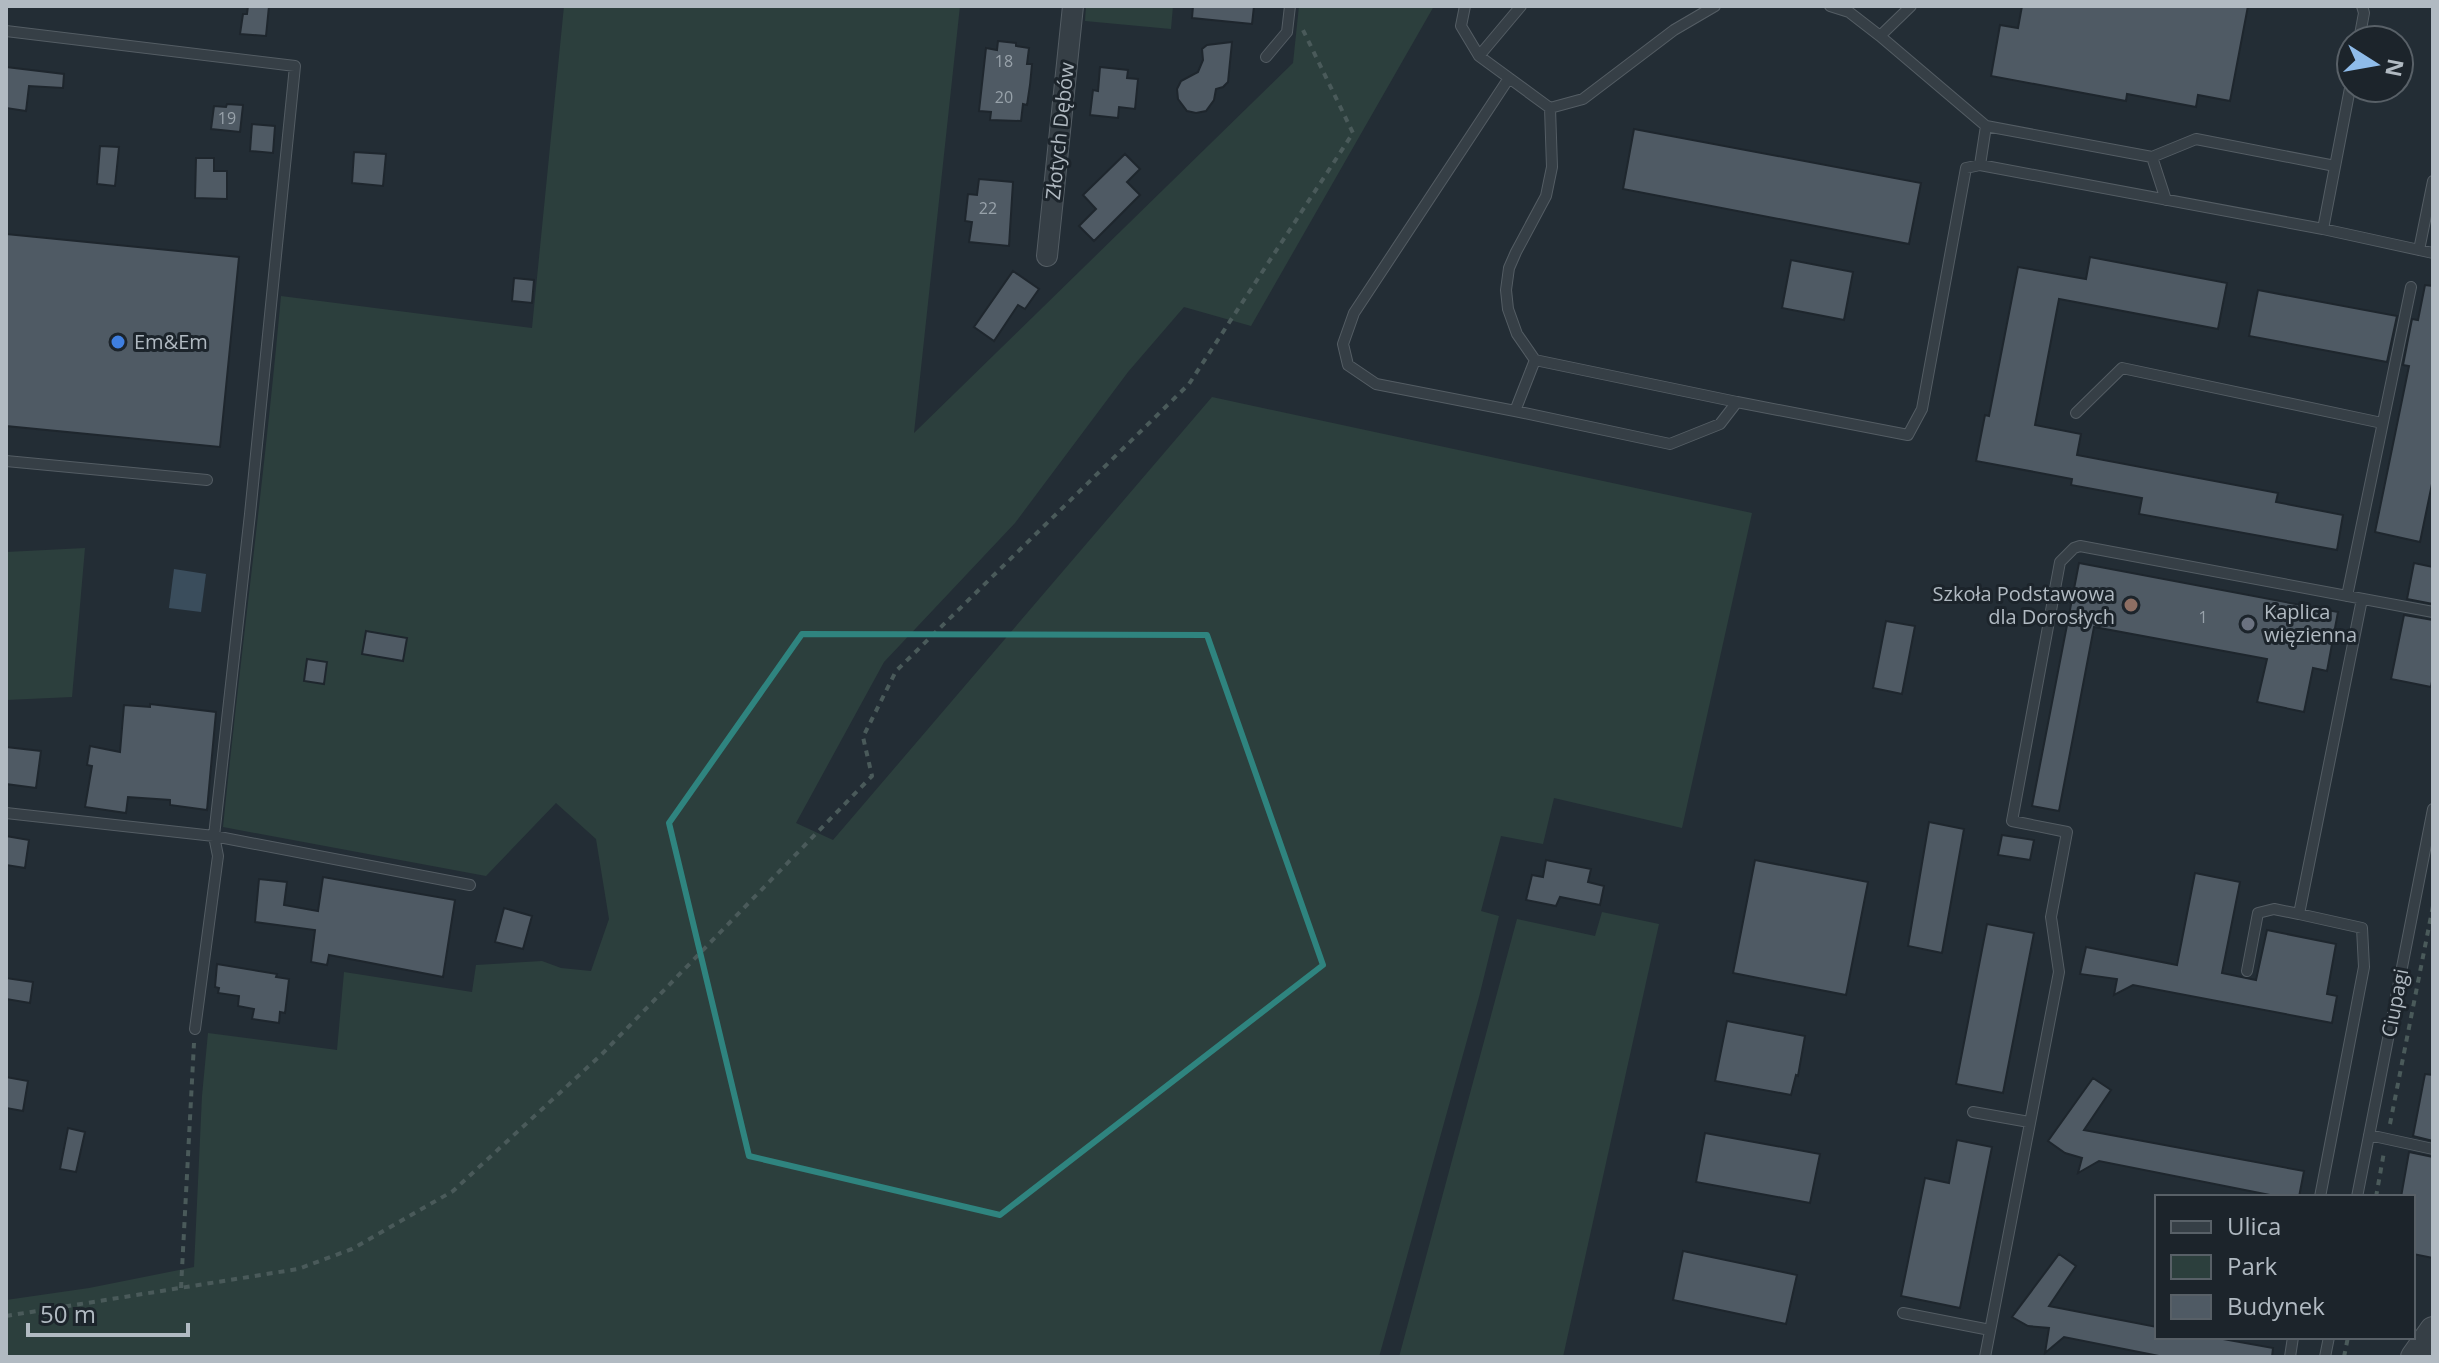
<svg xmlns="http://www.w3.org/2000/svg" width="2439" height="1363" font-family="'Open Sans',sans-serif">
	<rect width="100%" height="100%" fill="#232d35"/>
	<path fill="#2c3f3d" d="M564 6H960L914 433 1293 63 1299 6H1434L1251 326 1184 307 1128 372 1015 523 884 662 796 823 833 840 1212 397 1752 513 1682 828 1554 798 1543 844 1501 836 1481 911 1499 916 1479 997 1379 1357H6V1300L89 1288 194 1267 202 1096 208 1033 337 1050 344 972 472 992 476 965 542 961 561 968 591 971 609 919 596 839 556 803 486 876 223 827C241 650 265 473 281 296L532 328Z
		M1086 6H1173L1171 29 1085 21Z
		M85 548 72 697 6 700V552Z
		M1602 912 1659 924 1563 1357H1399L1517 919 1595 936Z"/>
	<path fill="#3a4d5c" d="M174 569 206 574 201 612 169 608Z"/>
	<path fill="#4f5a64" stroke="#1e262d" stroke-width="2" d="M248 6H269L266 36 240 34 243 14H247Z
		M1193 6H1254L1252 24 1192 18Z
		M2022 6H2248L2230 101 2198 95 2196 107 2127 94 2126 101 1991 76 2000 25 2018 28Z
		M998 41 1016 43V46L1029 48 1027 64H1032L1030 85 1027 105 1023 104 1021 121 990 120 991 112 979 111 986 48 997 50Z
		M1232 42 1228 82 1223 87 1216 89 1214 100 1206 111 1196 113 1187 111 1178 99 1177 89 1181 81 1198 72 1203 60 1202 49 1207 45Z
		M6 67 64 74 63 88 29 86 26 111 6 108Z
		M1100 67 1128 70 1127 78 1138 79 1135 109 1119 107 1118 118 1090 115 1093 90 1098 91Z
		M227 104 243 105 240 132 211 129 214 106 226 107Z
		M252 124 275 126 273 153 250 151Z
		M1634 129 1921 183 1909 244 1623 189Z
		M100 146 119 147 115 186 97 184Z
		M354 152 386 154 383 186 352 183Z
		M1125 154 1140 169 1127 182 1140 195 1094 241 1079 226 1096 209 1083 195Z
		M196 158H214V171H227V199L195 198Z
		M979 179 1013 182 1009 246 969 242 972 222 965 221 968 194 977 195Z
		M6 234 239 257 220 447 6 426Z
		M2090 257 2227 283 2218 329 2059 299 2035 425 2081 434 2077 455 2278 493 2276 502 2343 515 2337 550 2139 514 2142 498 2071 485 2072 479 1976 461 1985 415 1989 416 2018 267 2086 279Z
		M1791 260 1853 272 1844 320 1782 308Z
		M1013 271 1039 289 1025 309 1018 305 994 341 974 327Z
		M514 278 534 280 532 303 512 301Z
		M2425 285 2433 286V479L2420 542 2375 532 2409 366 2403 365 2412 319 2418 320Z
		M2258 290 2397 316 2387 362 2249 336Z
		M2079 563 2338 612 2327 671 2313 668 2304 712 2257 702 2267 659 2094 627 2059 811 2032 806Z
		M2414 563 2433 567V604L2407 599Z
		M2404 615 2433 620V676L2431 687 2391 679Z
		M1886 621 1915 626 1902 694 1873 688Z
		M366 631 407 638 403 661 362 654Z
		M307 659 327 662 324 684 304 681Z
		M150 704 216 712 207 810 170 805V800L128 797 126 813 85 807 92 766 87 765 90 746 120 752 124 705 150 707Z
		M6 747 41 751 36 788 6 784Z
		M1929 822 1964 829 1942 953 1908 946Z
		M2002 835 2034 840 2030 860 1998 855Z
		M6 836 29 840 25 868 6 865Z
		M1546 860 1591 869 1588 882 1604 886 1600 905 1560 897 1556 906 1526 900 1532 875 1543 877Z
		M1755 860 1868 882 1846 995 1733 973Z
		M2195 873 2240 882 2222 973 2256 980 2267 930 2336 944 2327 994 2337 996 2332 1023 2133 985 2114 995 2117 979 2080 974 2086 947 2177 965Z
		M323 877 455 900 443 977 329 955 327 965 311 962 315 930 255 922 259 879 287 882 284 905 318 911Z
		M504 908 532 916 523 949 495 942Z
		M1987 924 2034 933 2003 1093 1956 1084Z
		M217 964 277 974 276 977 289 979 285 1013 280 1012 279 1023 252 1019 254 1009 238 1006 239 996 218 993 219 988 215 987Z
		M6 978 33 982 30 1003 6 999Z
		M1727 1021 1805 1036 1798 1076 1796 1075 1791 1095 1715 1081Z
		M2425 1074 2433 1075V1141L2413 1136Z
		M6 1077 28 1081 23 1111 6 1108Z
		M2093 1078 2111 1090 2084 1130 2304 1171 2299 1197H2280L2099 1161 2078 1173 2082 1158 2065 1153 2048 1141Z
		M68 1128 85 1132 76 1172 60 1169Z
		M1705 1133 1820 1154 1810 1203 1696 1182Z
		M1957 1140 1992 1147 1960 1308 1901 1296 1925 1178 1949 1183Z
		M2409 1152 2433 1157V1258L2413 1254V1197H2401Z
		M1683 1251 1797 1275 1786 1324 1673 1300Z
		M2059 1254 2076 1266 2049 1306 2157 1327V1337H2212L2273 1348 2272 1357H2164L2064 1337 2045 1353 2049 1328 2028 1326 2012 1317Z"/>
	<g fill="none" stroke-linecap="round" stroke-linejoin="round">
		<defs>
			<path id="service" d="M1465 6 1461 26 1479 56
				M1521 6 1479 56 1550 108
				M1830 6 1849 12 1880 36 1986 126 1980 165 2323 229 2433 253
				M6 31 295 66 250 514 214 836 218 856 195 1029
				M1880 36 1911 6
				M2359 40 2364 13 2362 6
				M1266 57 1287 32 1290 6
				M1509 78 1354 313 1343 344 1348 365 1376 384 1515 411 1670 444 1720 424 1737 402 1908 435 1922 409 1966 168 1980 165
				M1550 108 1552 167 1546 196 1516 252 1509 268 1506 290 1508 309 1517 334 1535 360 1737 402
				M1550 108 1583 99 1674 30 1715 6
				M1986 126 2152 157 2196 139 2335 166
				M2152 157 2166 200
				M2323 229 2351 83
				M2419 250 2433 181
				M1515 411 1535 360
				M2076 413 2122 368 2382 423
				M6 461 207 480
				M2347 596 2411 287
				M6 813 214 836 470 885
				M2247 971 2258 913 2274 909 2299 914
				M1973 1112 2029 1122
				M2369 1135 2433 1149
				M2320 1197 2364 967 2362 928 2299 914 2362 599
				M2357 1197 2433 809
				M1903 1313 1990 1330
				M1985 1357 2059 972 2051 917 2067 832 2012 821 2060 562 2074 548 2080 546 2433 612
				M2290 1357 2293 1337
				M2325 1357 2329 1337"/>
			<path id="minor" d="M1047 256 1073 6"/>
			<path id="tertiary" d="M2414 1357 2433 1330"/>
		</defs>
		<use href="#service" stroke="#545d64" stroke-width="12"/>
		<use href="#minor" stroke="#545d64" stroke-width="22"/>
		<use href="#tertiary" stroke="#545d64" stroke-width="28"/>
		<path stroke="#4a5a5a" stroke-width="4" stroke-dasharray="6 6" stroke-linecap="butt" d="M2390 1124 2433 906
			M2376 1197 2384 1152
			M181 1288 194 1043
			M6 1316 298 1269 352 1249 453 1191 602 1054 872 776 863 737 896 671 1189 384 1353 133 1303 30
			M2344 1357 2348 1337"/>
		<use href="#service" stroke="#363f46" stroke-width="10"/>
		<use href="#minor" stroke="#363f46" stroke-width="20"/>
		<use href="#tertiary" stroke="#363f46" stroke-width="26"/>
	</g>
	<path fill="none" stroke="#2f847f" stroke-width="6" stroke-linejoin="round" d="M802 634 1207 635 1323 965 1000 1215 749 1156 669 823Z"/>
	<circle fill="#3f7fe0" stroke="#1c242b" stroke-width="3" cx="118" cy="342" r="8"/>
	<circle fill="#8d6e63" stroke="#1c242b" stroke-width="3" cx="2131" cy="605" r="8"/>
	<circle fill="#6b7280" stroke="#1c242b" stroke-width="3" cx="2248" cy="624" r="8"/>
	<g text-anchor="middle" stroke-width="6" stroke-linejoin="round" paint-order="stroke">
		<g font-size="16" fill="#98a2aa">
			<text x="1004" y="67">18</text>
			<text x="1004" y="103">20</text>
			<text x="227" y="124">19</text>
			<text x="988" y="214">22</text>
			<text x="2203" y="623">1</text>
		</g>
		<g font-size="20" fill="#b1bac2" stroke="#1c242b">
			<text transform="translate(1060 131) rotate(-84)" y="7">Złotych Dębów</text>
			<text transform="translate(2395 1003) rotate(-79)" y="7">Ciupagi</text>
		</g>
		<g font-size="20" fill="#b1bac2" stroke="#1c242b" text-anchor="start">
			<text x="134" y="349">Em&amp;Em</text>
			<text x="2115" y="601" text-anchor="end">Szkoła Podstawowa<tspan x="2115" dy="23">dla Dorosłych</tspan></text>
			<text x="2264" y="619">Kaplica<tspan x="2264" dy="23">więzienna</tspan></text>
		</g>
	</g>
	<rect width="2439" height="1363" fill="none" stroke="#b1bac2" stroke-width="16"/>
	<rect x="2155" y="1195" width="260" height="144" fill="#1c242b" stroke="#586067" stroke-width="2"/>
	<rect x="2171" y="1221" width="40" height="12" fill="#363f46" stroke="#586067" stroke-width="2"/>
	<text x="2227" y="1235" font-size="24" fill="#b1bac2">Ulica</text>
	<rect x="2171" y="1255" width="40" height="24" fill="#2c3f3d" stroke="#586067" stroke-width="2"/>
	<text x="2227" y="1275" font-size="24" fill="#b1bac2">Park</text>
	<rect x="2171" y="1295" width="40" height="24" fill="#4f5a64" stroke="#586067" stroke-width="2"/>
	<text x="2227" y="1315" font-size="24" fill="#b1bac2">Budynek</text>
	<g transform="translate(2375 64) rotate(101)"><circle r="38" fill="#1c242b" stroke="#586067" stroke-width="2"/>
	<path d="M0-6L14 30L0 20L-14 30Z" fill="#8fbcea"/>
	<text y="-12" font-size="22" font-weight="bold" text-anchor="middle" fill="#b1bac2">N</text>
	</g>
	<path d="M28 1323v12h160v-12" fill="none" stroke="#b1bac2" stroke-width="4"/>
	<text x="40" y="1323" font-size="24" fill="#b1bac2" stroke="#1c242b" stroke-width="6" paint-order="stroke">50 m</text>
</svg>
